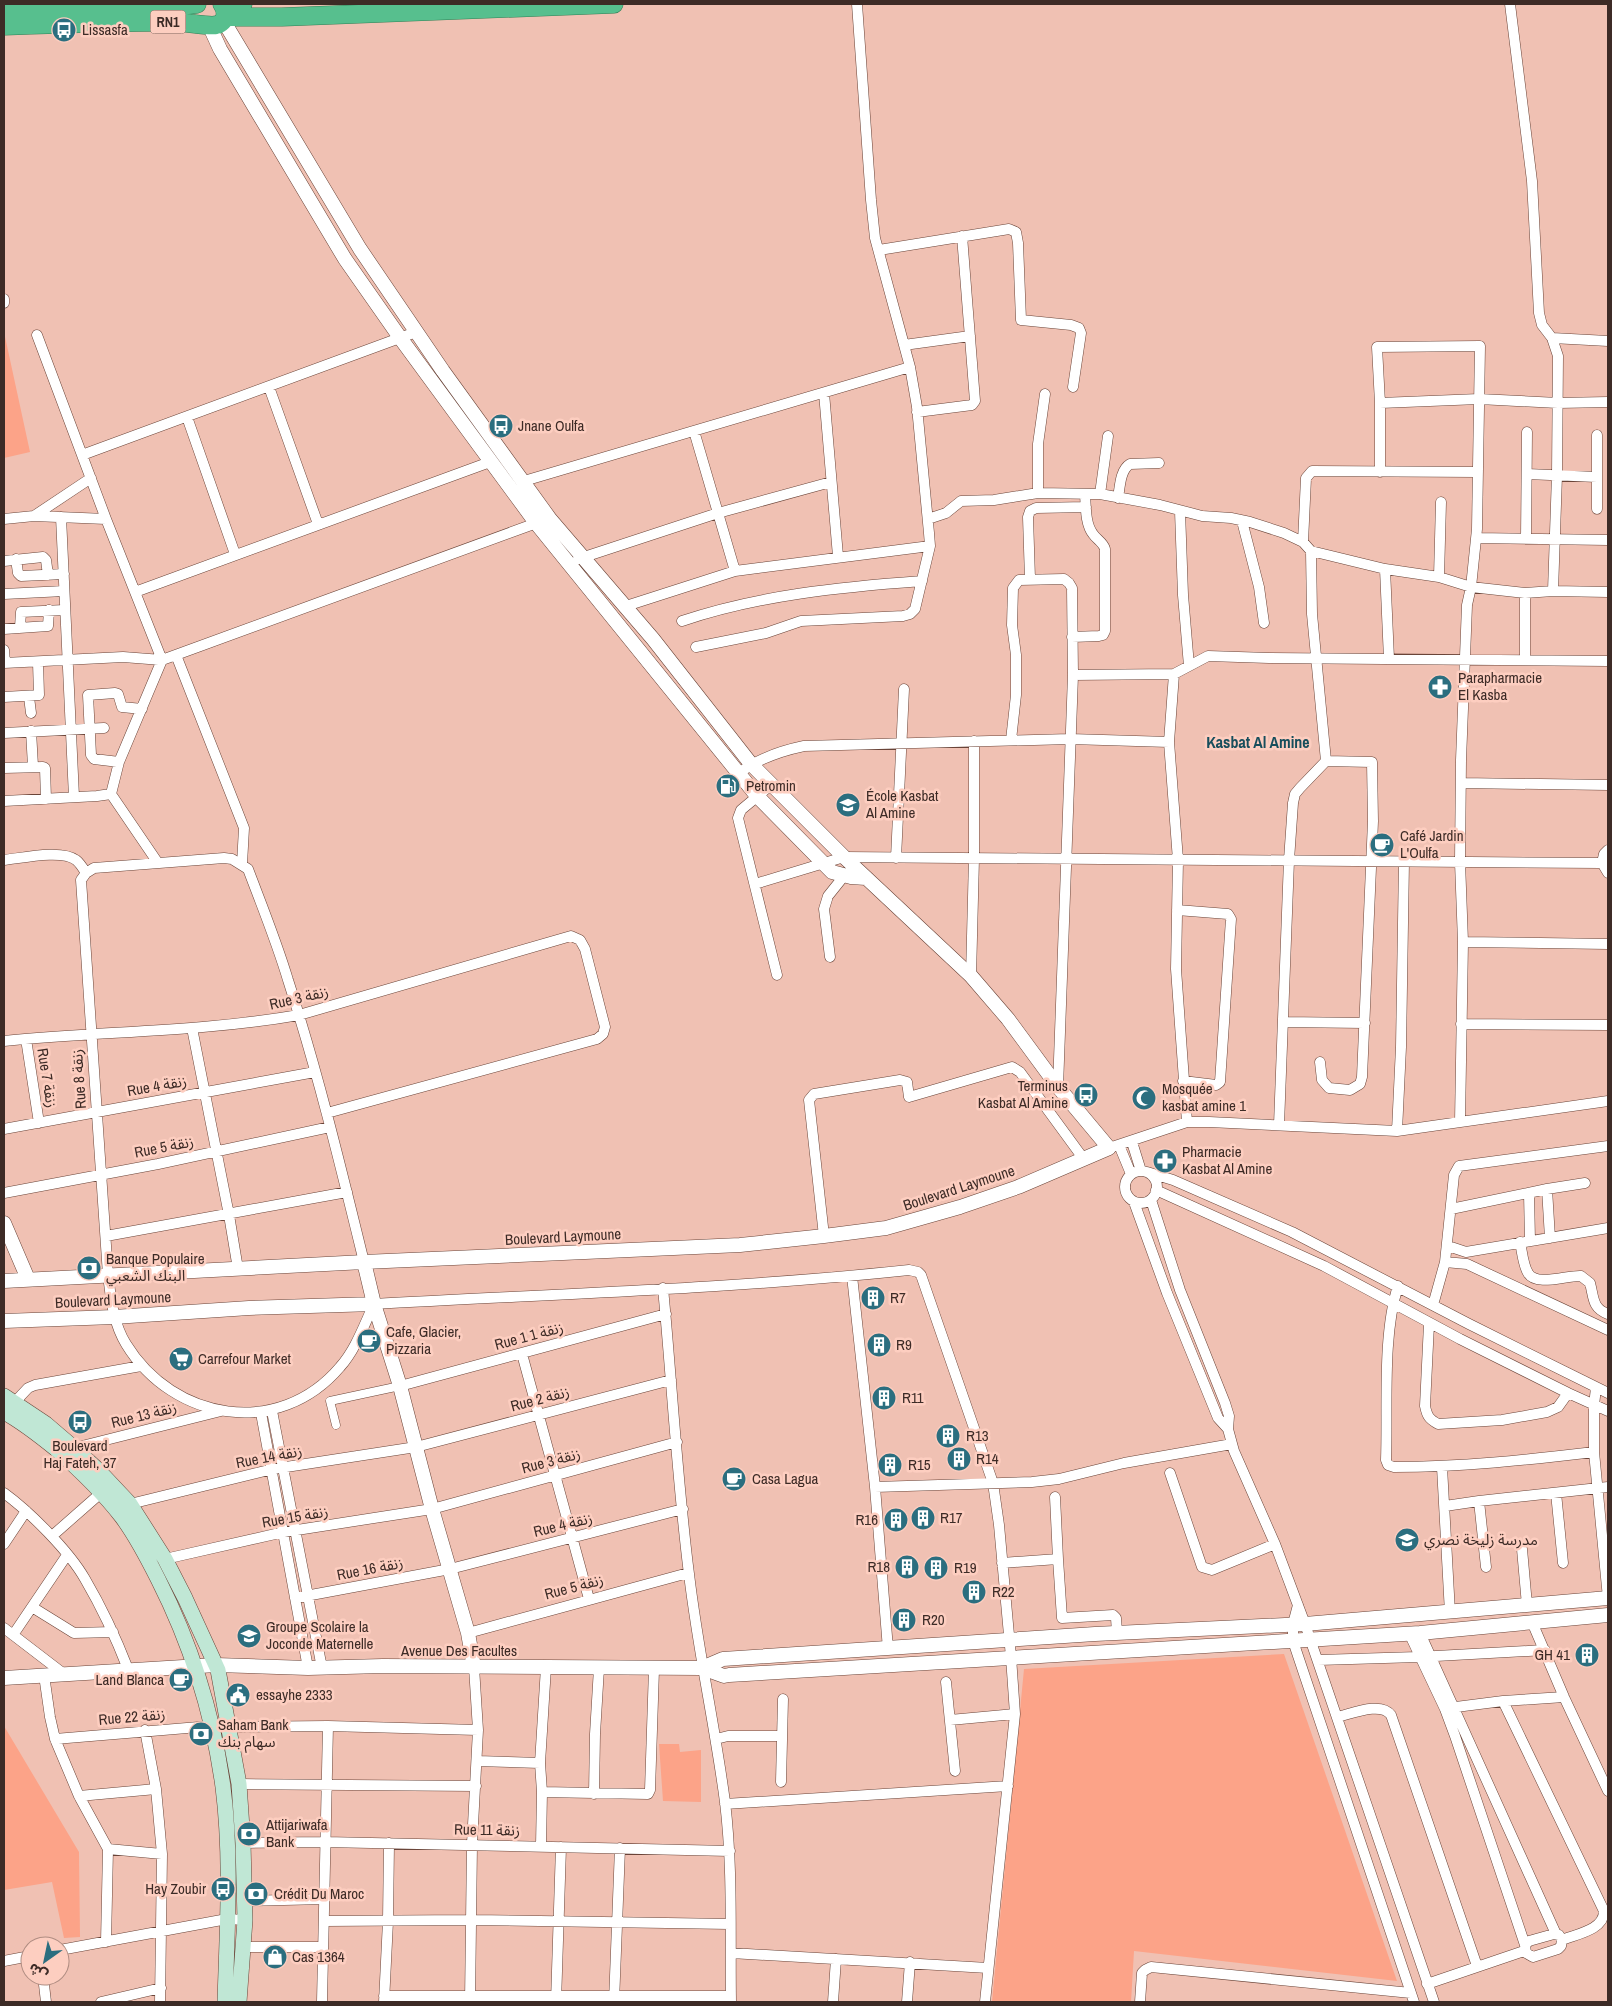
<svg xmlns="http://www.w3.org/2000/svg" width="1612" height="2006" font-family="'Archivo Narrow','Noto Sans Arabic',sans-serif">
	<rect width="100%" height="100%" fill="#f0c1b3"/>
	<path fill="#fca388" d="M4 332 30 452 4 458Z
		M1284 1654 1397 1981 1134 1951 1131 2002H992L1024 1669Z
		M4 1726 79 1852 80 1937 64 1938 52 1882 4 1890Z
		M659 1744H679L680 1752 701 1750V1802L663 1801Z"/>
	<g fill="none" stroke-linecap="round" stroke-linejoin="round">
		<defs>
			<path id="pedestrian" d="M336 1425 330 1401 400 1386"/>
			<path id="minor" d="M1510 4 1532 181 1539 313 1542 325 1552 338 1558 356 1557 475 1553 591
				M879 250 1009 229 1016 232 1018 243 1021 320 1071 325 1079 328 1081 333 1073 387
				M4 299V303
				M1552 338 1608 341
				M904 345 970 336
				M269 387 318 524
				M824 393 838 556
				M1380 403 1479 399 1558 403 1608 402
				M917 412 972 405 975 401 962 236
				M187 417 235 554
				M694 431 735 571
				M82 455 416 332
				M1380 472V403L1377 347 1480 346 1477 529 1471 587 1467 605 1461 760 1460 862 1463 942 1460 1122
				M1527 474 1597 477
				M524 481 910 367
				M1038 493V444L1045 394
				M1100 494 1108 436
				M1118 498C1120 487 1120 470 1130 464L1159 463
				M1597 509V435
				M1180 511 1183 595 1189 666
				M34 516 91 478
				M61 517 74 797
				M4 519 34 516 106 519
				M928 519 946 513 961 501 994 500 1038 493 1100 494 1160 505 1202 516 1231 518 1250 522 1284 533 1303 542 1311 551
				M1242 521 1259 587 1264 623
				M1476 538 1608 540
				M1526 539 1527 432
				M1303 542 1306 478 1312 471 1478 472
				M16 559 18 573 21 576 64 574
				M578 559 718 513 831 482
				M4 561 43 557 46 560 48 575
				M1385 569 1389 659
				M1439 577 1441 502
				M1030 579 1028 517 1030 511 1036 508 1086 507
				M135 592 490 462
				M1525 593V660
				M4 594 64 591
				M626 606 735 571 930 546
				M682 621C759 595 841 587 922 581
				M20 627 21 612 65 610
				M4 629 48 626 49 610
				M1072 637 1099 636 1103 635 1105 631V549C1103 542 1097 540 1093 534 1085 524 1086 506 1085 494
				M696 647 766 633 801 621 903 616 910 614 915 609 930 546 929 533 917 407 910 367 875 238 871 200 857 4
				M4 650 5 663
				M176 655 244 828 242 864
				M4 663 123 657 162 660 542 521
				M1174 674 1169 742 1178 860 1176 969 1187 1122
				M1073 675 1174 674 1208 656 1269 658 1608 661
				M4 697 39 695 38 662
				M29 697 31 713
				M31 731 33 766
				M4 733 104 728
				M1011 740 1016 695V655L1012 625 1013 588 1019 580 1064 579 1069 583 1072 588 1073 675 1058 1087
				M119 762 94 759 91 755 88 695 115 693 118 694 122 707 142 709
				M4 768 43 767 45 768 46 799
				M739 773C759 758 780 751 804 746L1070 739 1169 742
				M1461 783 1608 785
				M772 784 741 810 738 818 777 975
				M111 794 158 863
				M4 801 97 796 111 794 119 762 162 660 106 519 37 335
				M1608 850 1604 854 1602 863 1608 873
				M896 858 904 689
				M4 860C22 858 62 849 76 860 80 863 83 868 86 873
				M755 884 844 857 1602 863
				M1177 910 1228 914 1231 919 1220 1082 1216 1085 1183 1081
				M1463 942 1608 944
				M830 957 824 909 828 896 844 876
				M971 976 974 858V741
				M1283 1022 1365 1023
				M1461 1024 1608 1025
				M192 1028 229 1215 238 1269
				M26 1039 39 1123
				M4 1041C102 1031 202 1032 299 1015L571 936 580 940 585 949 605 1027 603 1034 597 1039 327 1113
				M1320 1062 1322 1080 1329 1088 1350 1090 1360 1084 1362 1077 1373 821 1372 762 1326 761
				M1279 1125 1289 860 1293 803 1295 794 1300 788 1326 761 1312 614 1311 551 1385 569 1439 577 1471 587 1525 593 1553 591 1608 592
				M4 1129 315 1072
				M1397 1131 1401 1047 1404 861
				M1132 1142 1141 1171
				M1119 1145 1131 1174
				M1608 1146 1459 1166 1454 1175 1445 1262 1467 1264 1608 1330
				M1109 1148 1187 1122H1209L1397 1131 1608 1101
				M1125 1187a16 16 0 1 1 32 0a16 16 0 1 1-32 0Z
				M1147 1172 1173 1180 1292 1232 1469 1324 1608 1393
				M1547 1189 1550 1238
				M1156 1190 1324 1266 1460 1339 1568 1393 1608 1411
				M4 1193 158 1164 330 1127
				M1529 1193 1530 1241
				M1151 1200 1180 1290 1225 1403 1229 1416 1228 1429 1234 1451 1275 1544 1305 1624 1434 2002
				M1134 1202 1167 1293 1218 1418 1228 1429
				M1451 1209 1547 1189 1585 1183
				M106 1236 347 1192
				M824 1236 809 1100 814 1094 900 1080 907 1082 909 1097 1012 1067 1020 1072 1083 1158
				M1520 1242C1522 1251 1523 1265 1528 1273 1536 1287 1567 1275 1581 1276L1590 1283C1594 1298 1592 1308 1608 1314
				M1448 1246 1466 1252 1608 1228
				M364 1262C341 1168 318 1073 288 980 277 943 262 906 248 869L232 859 224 858 94 868 86 873 81 880 108 1275C111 1298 113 1323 126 1344 173 1421 279 1439 340 1367 356 1349 364 1325 374 1304 552 1294 731 1289 909 1270L918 1272 921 1275 993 1483 999 1525 1011 1657 1015 1714 985 2002
				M852 1276 875 1487 888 1649
				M1398 1286C1382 1336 1388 1408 1386 1460L1388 1465 1394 1467C1461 1467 1527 1460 1594 1452
				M663 1288C672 1383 677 1479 689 1574 698 1651 715 1726 725 1802 733 1868 730 1936 731 2002
				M1433 1305 1445 1262
				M1429 1324 1425 1406C1427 1416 1429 1419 1438 1424L1502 1420 1547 1412 1558 1407 1568 1393
				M522 1354 589 1599
				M400 1386 666 1314
				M1596 1388 1594 1405V1452L1608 1598
				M14 1403 28 1388 35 1385 141 1366
				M272 1411 322 1668
				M261 1413 308 1668
				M74 1448 221 1411
				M1442 1467 1450 1613
				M1170 1473 1202 1567 1212 1570 1275 1544
				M875 1487 1032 1482 1059 1479 1124 1463 1232 1444
				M4 1493C30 1512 69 1551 85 1579 102 1608 116 1638 128 1669
				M1556 1493 1563 1563
				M1055 1497 1058 1559
				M1479 1501 1486 1567
				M130 1504 273 1469 416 1447 671 1380
				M1445 1506 1479 1501 1608 1487
				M52 1536 102 1492
				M4 1544 26 1511
				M1522 1549 1527 1605
				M165 1559 284 1532 432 1509 677 1442
				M1002 1563 1058 1559 1062 1618 1113 1615 1116 1618 1117 1633
				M295 1598 450 1569 683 1509
				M1298 1605 1293 1624V1641L1414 2002
				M32 1607 74 1633 113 1632
				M1532 1622 1564 1697 1608 1791
				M4 1628 64 1674
				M468 1633 688 1573
				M1409 1633 1445 1709 1455 1736 1525 1945
				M1420 1633 1556 1934
				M13 1635 67 1555
				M1318 1660 1418 1657 1545 1650
				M44 1675 50 1717 55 1739 79 1796 108 1849 106 1942
				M946 1682 955 1771
				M1503 1701 1604 1911C1604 1930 1577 1934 1562 1940
				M1448 1708 1503 1701 1564 1697
				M1337 1717C1351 1714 1381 1701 1391 1715L1477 1966
				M950 1720 1015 1714
				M229 1727 328 1726 478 1730
				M145 1730 156 1789 162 1854 160 2002
				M55 1739 211 1726
				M716 1739 728 1736H782
				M477 1761 540 1763
				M781 1782 783 1699
				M239 1784 476 1786
				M542 1792 648 1794 650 1790 654 1669
				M594 1794 595 1734 599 1668
				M79 1796 156 1789
				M725 1804 1008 1786
				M243 1843 325 1842 730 1851
				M541 1846 542 1792 540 1763 546 1667
				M108 1849 162 1854
				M244 1901 324 1899
				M324 1921 472 1920 730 1924
				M1554 1934 1559 1935 1562 1940 1561 1946 1558 1949 1533 1957 1526 1953 1525 1945 1529 1941Z
				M242 1947H323
				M60 1950 227 1919 245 1920
				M731 1953 988 1968
				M4 1961 30 1956
				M43 1976 46 2002
				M1427 1984 1524 1951
				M384 1996H731
				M101 2002 161 1988
				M322 2002 328 1726
				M384 2002 388 1921 389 1843
				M470 2002 472 1844 478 1730 474 1667
				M556 2002 561 1847
				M614 2002 620 1848
				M833 2002 836 1959
				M907 2002 910 1962
				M1140 2002 1142 1973 1145 1970 1151 1967 1411 1993"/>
			<path id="tertiary" d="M209 25 220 49 345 259 401 339 536 523 757 796 832 872 851 877 866 878
				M4 1223 28 1279
				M364 1262 374 1304 400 1386 432 1509 468 1633 474 1667
				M4 1281 364 1262 740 1245 824 1236 886 1228 960 1207 1018 1187 1109 1148 1058 1087 1008 1019 971 976 844 857 751 764 653 639 550 519 443 371 360 249 223 20
				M4 1321 114 1317 249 1308 374 1304
				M702 1668 724 1676 729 1675 1420 1633 1608 1615
				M4 1678 216 1665 308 1668 383 1666 702 1668 723 1659 1095 1634 1305 1624 1608 1598"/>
			<path id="secondary" d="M4 1396 46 1424 74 1448 98 1470 130 1504 165 1559 185 1598 218 1670 239 1784 243 1843 245 1920 239 2002
				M4 1412C22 1422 40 1436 56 1449 80 1470 102 1491 122 1517 136 1536 147 1557 158 1579 191 1644 213 1714 223 1787 232 1858 227 1931 225 2002"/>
			<path id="trunk" d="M223 5 243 4
				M4 11 127 5 170 7 197 4
				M225 17H282L614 4
				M4 26C59 24 114 22 170 22 181 21 209 27 216 25 227 23 227 11 222 4"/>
		</defs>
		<use href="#pedestrian" stroke="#6a4438" stroke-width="9"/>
		<use href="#minor" stroke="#6a4438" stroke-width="11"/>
		<use href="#tertiary" stroke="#6a4438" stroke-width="15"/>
		<use href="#secondary" stroke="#6a4438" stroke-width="16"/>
		<use href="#trunk" stroke="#338157" stroke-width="19"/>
		<use href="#pedestrian" stroke="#fff" stroke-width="8"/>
		<use href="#minor" stroke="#fff" stroke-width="10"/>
		<use href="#tertiary" stroke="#fff" stroke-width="14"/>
		<use href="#secondary" stroke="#c0e7d5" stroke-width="15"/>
		<use href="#trunk" stroke="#57bf8e" stroke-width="18"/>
	</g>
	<defs>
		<symbol id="bus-disc" viewBox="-11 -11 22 22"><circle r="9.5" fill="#2b6e7f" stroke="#fdcec0"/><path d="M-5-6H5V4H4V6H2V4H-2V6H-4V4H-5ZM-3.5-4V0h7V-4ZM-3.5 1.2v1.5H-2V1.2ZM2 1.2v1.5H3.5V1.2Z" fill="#fff"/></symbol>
		<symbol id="pharmacy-disc" viewBox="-11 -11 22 22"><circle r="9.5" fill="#2b6e7f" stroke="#fdcec0"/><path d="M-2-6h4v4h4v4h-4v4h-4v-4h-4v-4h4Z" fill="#fff"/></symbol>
		<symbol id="fuel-disc" viewBox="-11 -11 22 22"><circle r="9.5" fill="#2b6e7f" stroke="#fdcec0"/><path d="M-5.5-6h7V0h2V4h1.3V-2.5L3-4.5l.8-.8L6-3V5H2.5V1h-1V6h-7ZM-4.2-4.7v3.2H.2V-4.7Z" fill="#fff"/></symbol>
		<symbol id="school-disc" viewBox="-11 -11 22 22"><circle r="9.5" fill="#2b6e7f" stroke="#fdcec0"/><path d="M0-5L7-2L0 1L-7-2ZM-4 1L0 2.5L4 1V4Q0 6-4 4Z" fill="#fff"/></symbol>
		<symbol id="cafe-disc" viewBox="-11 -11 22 22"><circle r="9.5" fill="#2b6e7f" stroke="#fdcec0"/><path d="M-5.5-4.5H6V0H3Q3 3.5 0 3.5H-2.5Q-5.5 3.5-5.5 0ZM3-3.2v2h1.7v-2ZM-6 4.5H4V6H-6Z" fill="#fff"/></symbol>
		<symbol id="mosque-disc" viewBox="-11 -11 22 22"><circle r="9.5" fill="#2b6e7f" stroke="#fdcec0"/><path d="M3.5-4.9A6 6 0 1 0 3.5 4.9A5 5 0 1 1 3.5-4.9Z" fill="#fff"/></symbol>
		<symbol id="bank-disc" viewBox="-11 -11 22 22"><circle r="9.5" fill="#2b6e7f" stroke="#fdcec0"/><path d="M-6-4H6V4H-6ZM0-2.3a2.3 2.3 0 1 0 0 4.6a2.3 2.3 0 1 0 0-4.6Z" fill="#fff"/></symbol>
		<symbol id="building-disc" viewBox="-11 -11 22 22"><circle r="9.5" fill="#2b6e7f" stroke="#fdcec0"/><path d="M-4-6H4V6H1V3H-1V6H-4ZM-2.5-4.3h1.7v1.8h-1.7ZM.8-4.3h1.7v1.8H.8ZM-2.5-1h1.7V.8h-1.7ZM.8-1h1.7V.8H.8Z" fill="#fff"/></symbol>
		<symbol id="supermarket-disc" viewBox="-11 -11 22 22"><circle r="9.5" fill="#2b6e7f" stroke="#fdcec0"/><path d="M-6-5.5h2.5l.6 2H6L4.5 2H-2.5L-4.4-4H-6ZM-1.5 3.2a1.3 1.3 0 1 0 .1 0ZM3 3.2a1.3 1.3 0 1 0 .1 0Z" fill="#fff"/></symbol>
		<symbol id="civic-disc" viewBox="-11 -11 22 22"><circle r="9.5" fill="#2b6e7f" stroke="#fdcec0"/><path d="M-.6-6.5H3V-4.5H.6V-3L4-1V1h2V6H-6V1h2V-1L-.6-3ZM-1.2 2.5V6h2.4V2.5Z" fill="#fff"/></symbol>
		<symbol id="shop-disc" viewBox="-11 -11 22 22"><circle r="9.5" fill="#2b6e7f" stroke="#fdcec0"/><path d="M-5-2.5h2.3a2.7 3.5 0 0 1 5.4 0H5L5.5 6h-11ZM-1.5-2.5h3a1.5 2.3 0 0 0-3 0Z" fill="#fff"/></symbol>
	</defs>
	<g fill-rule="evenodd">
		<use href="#bus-disc" x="50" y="16" width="28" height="28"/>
		<use href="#bus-disc" x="487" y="412" width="28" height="28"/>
		<use href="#pharmacy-disc" x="1426" y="673" width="28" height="28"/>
		<use href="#fuel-disc" x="714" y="772" width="28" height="28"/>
		<use href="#school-disc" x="834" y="791" width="28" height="28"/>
		<use href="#cafe-disc" x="1368" y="831" width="28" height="28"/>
		<use href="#bus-disc" x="1072" y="1081" width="28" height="28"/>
		<use href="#mosque-disc" x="1130" y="1084" width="28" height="28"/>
		<use href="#pharmacy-disc" x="1151" y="1147" width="28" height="28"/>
		<use href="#bank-disc" x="75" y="1254" width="28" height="28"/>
		<use href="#building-disc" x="859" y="1284" width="28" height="28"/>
		<use href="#cafe-disc" x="355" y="1327" width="28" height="28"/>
		<use href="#building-disc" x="865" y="1331" width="28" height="28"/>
		<use href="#supermarket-disc" x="167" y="1345" width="28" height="28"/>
		<use href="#building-disc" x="870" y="1384" width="28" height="28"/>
		<use href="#bus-disc" x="66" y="1408" width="28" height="28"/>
		<use href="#building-disc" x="934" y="1422" width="28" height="28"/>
		<use href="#building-disc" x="945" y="1445" width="28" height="28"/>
		<use href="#building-disc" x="876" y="1451" width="28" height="28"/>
		<use href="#cafe-disc" x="720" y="1465" width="28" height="28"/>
		<use href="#building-disc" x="909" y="1504" width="28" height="28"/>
		<use href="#building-disc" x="882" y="1506" width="28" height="28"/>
		<use href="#school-disc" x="1393" y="1526" width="28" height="28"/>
		<use href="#building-disc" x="893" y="1553" width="28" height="28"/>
		<use href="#building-disc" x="922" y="1554" width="28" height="28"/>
		<use href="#building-disc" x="960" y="1578" width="28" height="28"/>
		<use href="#building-disc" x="890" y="1606" width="28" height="28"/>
		<use href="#school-disc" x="235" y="1622" width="28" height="28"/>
		<use href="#building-disc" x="1573" y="1641" width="28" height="28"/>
		<use href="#cafe-disc" x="167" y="1666" width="28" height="28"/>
		<use href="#civic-disc" x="224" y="1681" width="28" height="28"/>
		<use href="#bank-disc" x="187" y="1720" width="28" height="28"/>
		<use href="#bank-disc" x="235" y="1820" width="28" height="28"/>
		<use href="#bus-disc" x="209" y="1875" width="28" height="28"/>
		<use href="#bank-disc" x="242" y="1880" width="28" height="28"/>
		<use href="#shop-disc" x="261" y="1943" width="28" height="28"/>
	</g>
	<g text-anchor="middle" stroke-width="5" stroke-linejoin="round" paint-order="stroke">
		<rect fill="#fdcec0" stroke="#775c54" stroke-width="1" x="150.5" y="10.5" width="35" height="23" rx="4"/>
		<g font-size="14" font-weight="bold" fill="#3d2b26">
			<text x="168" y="27">RN1</text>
		</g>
		<g font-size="15" fill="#3d2b26" stroke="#fdcec0" text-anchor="start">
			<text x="82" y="35">Lissasfa</text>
			<text x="518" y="431">Jnane Oulfa</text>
			<text x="1458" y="683">Parapharmacie<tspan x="1458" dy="17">El Kasba</tspan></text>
			<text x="746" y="791">Petromin</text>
			<text x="866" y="801">École Kasbat<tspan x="866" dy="17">Al Amine</tspan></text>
			<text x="1400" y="841">Café Jardin<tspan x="1400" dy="17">L'Oulfa</tspan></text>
			<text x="1068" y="1091" text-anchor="end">Terminus<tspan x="1068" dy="17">Kasbat Al Amine</tspan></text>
			<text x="1162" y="1094">Mosquée<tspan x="1162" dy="17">kasbat amine 1</tspan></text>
			<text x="1182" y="1157">Pharmacie<tspan x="1182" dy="17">Kasbat Al Amine</tspan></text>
			<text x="106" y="1264">Banque Populaire<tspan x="106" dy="17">البنك الشعبي</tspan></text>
			<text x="890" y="1303">R7</text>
			<text x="386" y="1337">Cafe, Glacier,<tspan x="386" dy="17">Pizzaria</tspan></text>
			<text x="896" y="1350">R9</text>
			<text x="198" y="1364">Carrefour Market</text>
			<text x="902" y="1403">R11</text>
			<text x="966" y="1441">R13</text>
			<text x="80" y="1451" text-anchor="middle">Boulevard<tspan x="80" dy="17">Haj Fateh, 37</tspan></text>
			<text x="976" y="1464">R14</text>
			<text x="908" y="1470">R15</text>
			<text x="752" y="1484">Casa Lagua</text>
			<text x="940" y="1523">R17</text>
			<text x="878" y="1525" text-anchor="end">R16</text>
			<text x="1424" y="1545">مدرسة زليخة نصري</text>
			<text x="890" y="1572" text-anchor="end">R18</text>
			<text x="954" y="1573">R19</text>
			<text x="992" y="1597">R22</text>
			<text x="922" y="1625">R20</text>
			<text x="266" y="1632">Groupe Scolaire la<tspan x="266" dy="17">Joconde Maternelle</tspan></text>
			<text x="1570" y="1660" text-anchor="end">GH 41</text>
			<text x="164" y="1685" text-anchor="end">Land Blanca</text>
			<text x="256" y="1700">essayhe 2333</text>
			<text x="218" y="1730">Saham Bank<tspan x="218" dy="17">سهام بنك</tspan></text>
			<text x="266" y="1830">Attijariwafa<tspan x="266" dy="17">Bank</tspan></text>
			<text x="206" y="1894" text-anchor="end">Hay Zoubir</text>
			<text x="274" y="1899">Crédit Du Maroc</text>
			<text x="292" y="1962">Cas 1364</text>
		</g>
		<g font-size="15" fill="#3d2b26" stroke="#fdcec0">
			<text transform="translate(299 998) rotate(-13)" y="5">Rue 3 زنقة</text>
			<text transform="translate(47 1078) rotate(81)" y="5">Rue 7 زنقة</text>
			<text transform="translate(79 1079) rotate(-94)" y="5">Rue 8 زنقة</text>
			<text transform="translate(157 1086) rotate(-10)" y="5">Rue 4 زنقة</text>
			<text transform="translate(164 1147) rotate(-11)" y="5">Rue 5 زنقة</text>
			<text transform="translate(959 1188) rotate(-18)" y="5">Boulevard Laymoune</text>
			<text transform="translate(563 1237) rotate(-3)" y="5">Boulevard Laymoune</text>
			<text transform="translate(113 1300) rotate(-3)" y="5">Boulevard Laymoune</text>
			<text transform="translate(529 1336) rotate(-15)" y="5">Rue 1 زنقة 1</text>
			<text transform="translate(540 1399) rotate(-15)" y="5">Rue 2 زنقة</text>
			<text transform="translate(144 1415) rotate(-14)" y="5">Rue 13 زنقة</text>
			<text transform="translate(269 1457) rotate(-11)" y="5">Rue 14 زنقة</text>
			<text transform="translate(551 1461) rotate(-15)" y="5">Rue 3 زنقة</text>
			<text transform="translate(295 1517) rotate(-10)" y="5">Rue 15 زنقة</text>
			<text transform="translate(563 1525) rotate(-14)" y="5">Rue 4 زنقة</text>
			<text transform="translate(370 1569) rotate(-11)" y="5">Rue 16 زنقة</text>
			<text transform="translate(574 1587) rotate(-15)" y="5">Rue 5 زنقة</text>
			<text x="459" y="1656">Avenue Des Facultes</text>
			<text transform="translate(132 1717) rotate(-5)" y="5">Rue 22 زنقة</text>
			<text transform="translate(487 1830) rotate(1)" y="5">Rue 11 زنقة</text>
		</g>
		<g font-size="16" font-weight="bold" fill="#174e5c" stroke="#fdcec0">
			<text x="1258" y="748">Kasbat Al Amine</text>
		</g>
	</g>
	<rect width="1612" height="2006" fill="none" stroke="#3d2b26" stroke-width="10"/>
	<g transform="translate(45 1961) rotate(213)"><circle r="24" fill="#fdcec0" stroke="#b08d82"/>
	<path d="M0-4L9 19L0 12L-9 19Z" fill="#2b6e7f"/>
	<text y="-8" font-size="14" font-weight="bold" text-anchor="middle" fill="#3d2b26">ش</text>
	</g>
</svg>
